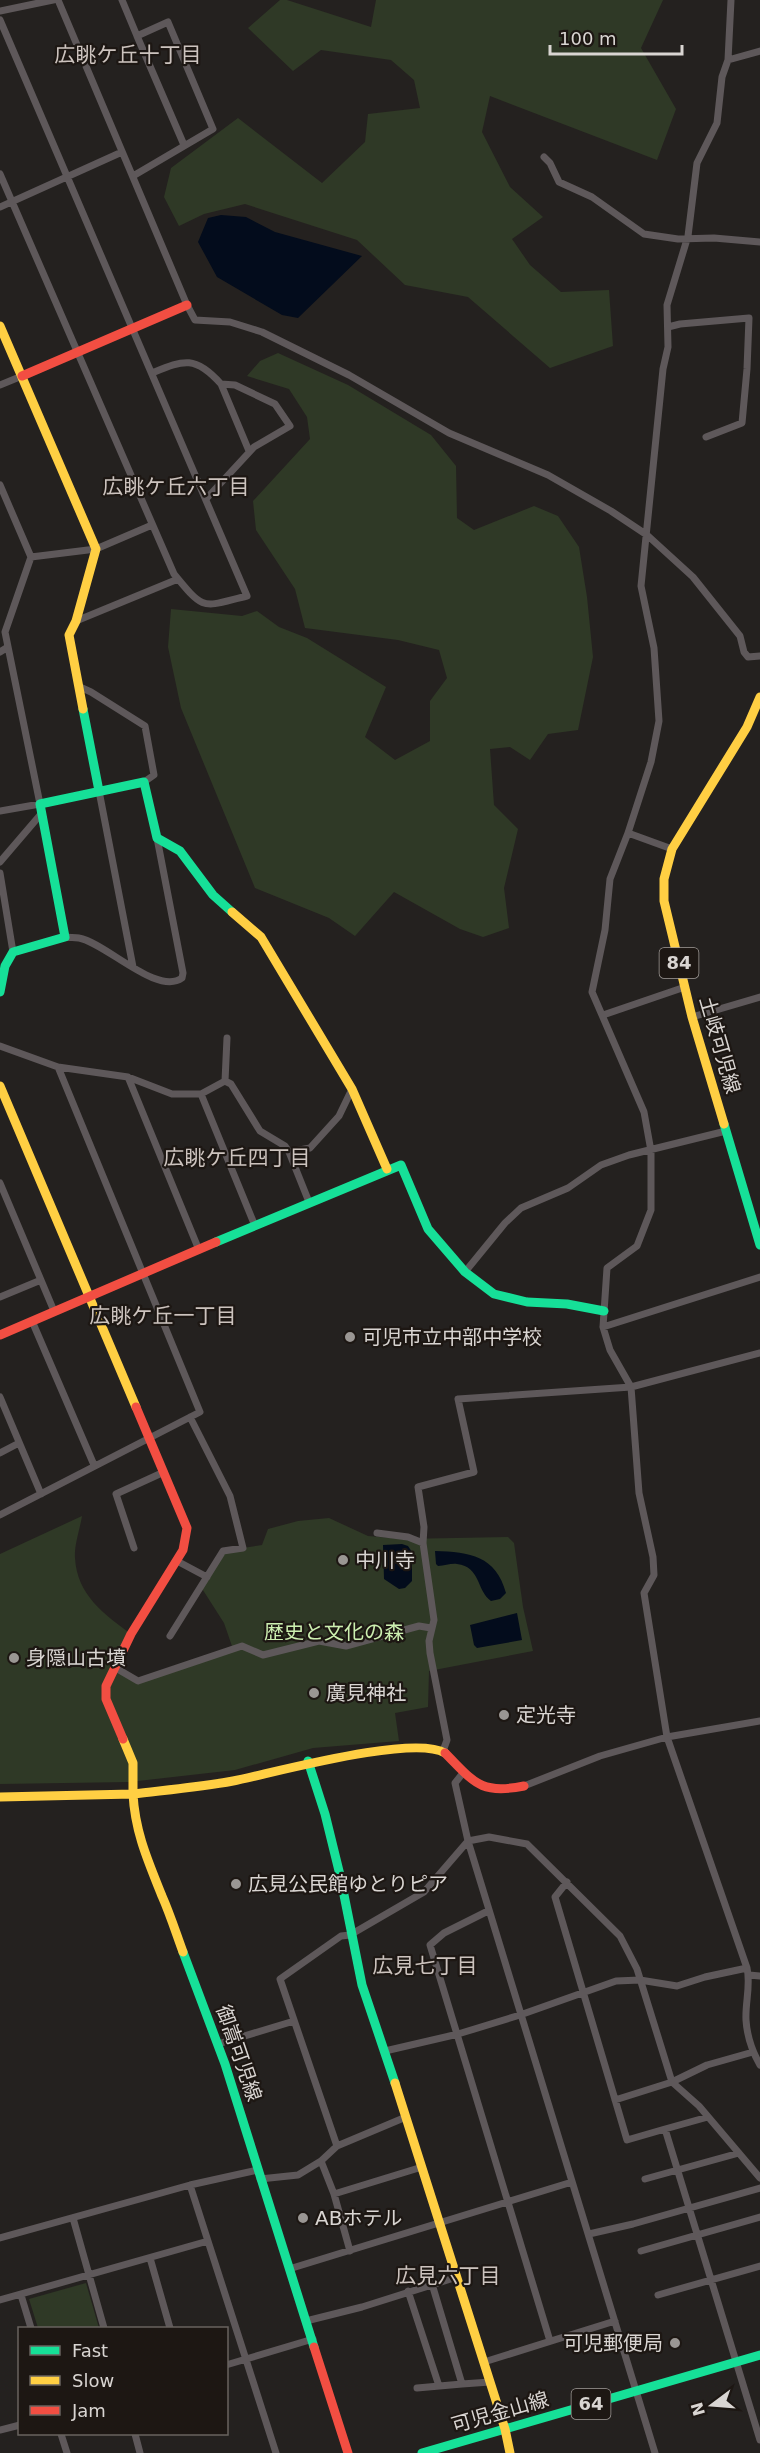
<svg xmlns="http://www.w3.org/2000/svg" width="760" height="2453" font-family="'DejaVu Sans','Noto Sans JP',sans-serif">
	<rect width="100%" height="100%" fill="#24211f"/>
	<path fill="#2f3926" d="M280 0H287L371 27 376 0H663L641 48 676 109 657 160 490 96 482 132 510 187 543 217 512 239 530 265 561 292 609 290 613 346 550 368 468 297 405 285 357 240 245 204 204 214 179 226 164 197 171 168 238 118 322 183 365 142 368 114 420 108 414 80 391 60 321 50 293 71 248 28Z
		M278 353 348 385 431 435 456 466 457 518 474 530 534 506 558 516 579 547 587 597 593 657 578 730 548 734 530 760 510 747 490 749 494 805 518 829 504 888 509 928 483 937 460 929 394 892 355 936 329 918 255 888 181 708 168 647 171 609 242 616 257 611 279 627 307 638 386 687 365 737 395 760 430 741V701L447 678 439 650 398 640 305 628 295 589 256 530 253 501 310 439 307 417 289 389 247 376 260 361Z
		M82 1516C80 1529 74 1545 75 1558 77 1595 104 1614 131 1634L114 1667 138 1681 233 1649 224 1623 201 1587 223 1551 262 1545 268 1529 298 1521 329 1518 368 1536 402 1539 508 1537 514 1543 523 1607 533 1651 429 1671 428 1707 395 1713 399 1741 313 1748 235 1770 129 1782 0 1784V1554Z
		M86 2283 99 2328H38L29 2299Z"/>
	<path fill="#030c1c" d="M221 215 246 217 275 232 362 256 298 318 282 315 217 277 198 242 208 218Z
		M402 1544 408 1546 412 1552V1581L405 1588 399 1589 384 1579 383 1545Z
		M435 1551C470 1552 496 1556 506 1593L500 1599 491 1601C476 1590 481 1567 457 1564 451 1563 445 1566 438 1566L436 1564Z
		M517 1613 522 1640 477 1648 474 1645 470 1625Z"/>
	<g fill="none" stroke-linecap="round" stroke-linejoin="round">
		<path stroke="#5e585a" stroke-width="7" d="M58 0 187 305 195 320 230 322 262 332 349 375 449 433 548 475 611 511 647 535 693 577 740 636 744 652 748 657 760 656
			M122 0 137 36 168 22 213 129 133 176
			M731 0 728 60 722 77 717 123 697 163 688 236 667 305 668 347 663 369 641 586 654 648 659 721 651 762 628 833 610 879 605 930 592 992 644 1112 651 1151V1210L637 1246 607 1268 603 1327 610 1350 631 1387 639 1493 653 1557 654 1575 644 1593 667 1737 747 1968C751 1985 745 2003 746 2020 747 2036 752 2051 760 2065
			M0 11 53 0
			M0 20 247 596C202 607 205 612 174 574L0 174
			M137 36 184 145
			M728 60 760 51
			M544 157 550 163 559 182 592 197 644 234 678 239 714 238 760 242
			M0 207 122 152
			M668 327 680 324 749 318 747 369 742 423 706 437
			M152 373C184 360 195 355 221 384L235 385 275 404 290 426 254 447 206 499
			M221 384 249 451
			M0 385 22 376
			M0 485 31 557 5 632 40 804 0 811
			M31 557 96 549 152 525
			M76 621 178 579
			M0 652 8 647
			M80 687 91 692 145 726 154 775 144 782
			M99 791 133 967
			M628 833 672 849
			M0 862 41 814
			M0 873 13 952
			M65 937C69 938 75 937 79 938 106 943 157 996 182 978L183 973 157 838
			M603 1015 685 987
			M692 1017 760 997
			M0 1046 58 1067 200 1412 0 1515
			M58 1067 128 1077 172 1094H201L225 1081 231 1084 260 1131 285 1146 289 1152 309 1202
			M128 1077 199 1250
			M225 1081 227 1038
			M201 1094 255 1226
			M289 1152 310 1148 339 1116 352 1089
			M0 1183 54 1311
			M465 1272 505 1223 521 1208 568 1188 601 1165 629 1155 726 1131
			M0 1297 41 1280
			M32 1321 94 1465
			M603 1327 760 1277
			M0 1397 41 1494
			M0 1453 19 1443
			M377 1533 408 1537 423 1543
			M134 1548 116 1494 164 1472
			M177 1561 207 1577
			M170 1636 223 1551 243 1548 230 1496 190 1417
			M114 1667 138 1681 242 1646 263 1655 319 1641 346 1646 419 1626 431 1628
			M443 1751 447 1740 430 1653 429 1641 434 1620 423 1543 424 1527 418 1487 474 1472 458 1399 631 1387 760 1353
			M463 1773 455 1783 468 1841 655 2453
			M524 1786 600 1756 667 1737 760 1721
			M567 1882 555 1897 627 2140 665 2129 760 2440
			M488 1911 444 1933 430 1945 550 2341
			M749 1975 760 1976
			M218 2044 294 2021
			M385 2051 458 2034 520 2015 616 1981 640 1980 677 1986 705 1977 747 1968
			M615 2100 672 2082 707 2065 753 2052
			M665 2129 708 2117
			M337 2146 280 1979 341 1936 350 1935 424 1892 468 1841 489 1837 527 1844 620 1936 637 1969 672 2082 699 2106 760 2178
			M321 2161 334 2194 350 2251
			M260 2179 298 2175 321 2161 337 2146 406 2117
			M645 2179 739 2153
			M190 2185 276 2453
			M334 2194 422 2167
			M73 2218 104 2328
			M589 2234 633 2224 760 2188
			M0 2238 190 2185 258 2170
			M641 2251 760 2217
			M150 2258 170 2328
			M289 2269 572 2182
			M432 2284 462 2384 490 2382
			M408 2291 439 2386
			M21 2295 31 2328
			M658 2295 760 2266
			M0 2300 208 2241
			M306 2321 362 2307 457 2277
			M484 2362 615 2321
			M226 2365 313 2339
			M417 2388 462 2384
			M0 2430 20 2425
			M61 2434 67 2453
			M135 2434 140 2453"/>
		<path stroke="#16e098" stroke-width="9" d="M83 709 99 791
			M0 992 5 966 13 952 65 937 40 804 144 782 157 838 180 851 213 895 232 912
			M724 1124 760 1245
			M216 1242 401 1165 428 1229 465 1272 494 1294 527 1302 567 1304 604 1311
			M308 1761 325 1814 340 1875 362 1985 395 2083
			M183 1952 225 2064 314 2347
			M422 2453 760 2355"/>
		<path stroke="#ffcf43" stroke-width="9" d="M0 326 96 549 76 621 69 635 83 709
			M232 912 261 937 352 1089 387 1169
			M0 1086 136 1407
			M724 1124 692 1017 664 901V879L672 849 747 727 760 697
			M123 1739 133 1763V1794C166 1790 200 1787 233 1781 273 1773 413 1734 445 1753
			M0 1797 133 1794C135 1832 148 1861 162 1896 170 1914 176 1933 183 1952
			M395 2083 505 2429 510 2453"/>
		<path stroke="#f24e42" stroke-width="9" d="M22 376 187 305
			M0 1335 216 1242
			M123 1739 106 1699V1686L131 1634 183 1550 187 1528 136 1407
			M445 1753C474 1782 480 1795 524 1786
			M314 2347 348 2453"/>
	</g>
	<g fill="#9a9693" stroke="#1d1713" stroke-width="2">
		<circle cx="350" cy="1337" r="6"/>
		<circle cx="343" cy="1560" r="6"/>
		<circle cx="14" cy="1658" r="6"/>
		<circle cx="314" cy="1693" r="6"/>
		<circle cx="504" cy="1715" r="6"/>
		<circle cx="236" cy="1884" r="6"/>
		<circle cx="303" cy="2218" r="6"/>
		<circle cx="675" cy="2343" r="6"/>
	</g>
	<g text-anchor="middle" stroke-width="4.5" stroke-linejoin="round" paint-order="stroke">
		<g fill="#1d1713" stroke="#a19c99" stroke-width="1.5">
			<rect x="659.5" y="948" width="39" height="30" rx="4.5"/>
			<rect x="571.5" y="2389" width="39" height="30" rx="4.5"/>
		</g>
		<g font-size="18" font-weight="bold" fill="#d9d5d2">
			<text x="679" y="969">84</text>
			<text x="591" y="2410">64</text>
		</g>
		<g font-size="20" fill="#d9d5d2" stroke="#1d1713">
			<text transform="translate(720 1045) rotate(74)" y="7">土岐可児線</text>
			<text transform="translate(239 2053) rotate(71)" y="7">御嵩可児線</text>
			<text transform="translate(500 2412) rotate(-16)" y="7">可児金山線</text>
		</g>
		<g font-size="20" fill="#d9d5d2" stroke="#1d1713" text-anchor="start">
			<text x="362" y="1344">可児市立中部中学校</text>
			<text x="355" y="1567">中川寺</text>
			<text x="26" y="1665">身隠山古墳</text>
			<text x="326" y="1700">廣見神社</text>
			<text x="516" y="1722">定光寺</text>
			<text x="248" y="1891">広見公民館ゆとりピア</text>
			<text x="315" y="2225">ABホテル</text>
			<text x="663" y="2350" text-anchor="end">可児郵便局</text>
		</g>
		<g font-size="20" fill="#ccefb0" stroke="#1d1713">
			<text x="334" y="1639">歴史と文化の森</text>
		</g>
		<g font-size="21" fill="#ccc3be" stroke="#1d1713">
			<text x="128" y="62">広眺ケ丘十丁目</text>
			<text x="176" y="494">広眺ケ丘六丁目</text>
			<text x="237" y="1165">広眺ケ丘四丁目</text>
			<text x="163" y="1323">広眺ケ丘一丁目</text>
			<text x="425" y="1973">広見七丁目</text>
			<text x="448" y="2283">広見六丁目</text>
		</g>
	</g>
	<rect x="18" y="2327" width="210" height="108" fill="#1d1713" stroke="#68635f" stroke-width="1.5"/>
	<rect x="30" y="2346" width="30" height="9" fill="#16e098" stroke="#68635f" stroke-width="1.5"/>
	<text x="72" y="2357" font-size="18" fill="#d9d5d2">Fast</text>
	<rect x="30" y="2376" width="30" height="9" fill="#ffcf43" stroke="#68635f" stroke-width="1.5"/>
	<text x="72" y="2387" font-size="18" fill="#d9d5d2">Slow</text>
	<rect x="30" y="2406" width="30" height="9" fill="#f24e42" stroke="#68635f" stroke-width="1.5"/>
	<text x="72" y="2417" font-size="18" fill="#d9d5d2">Jam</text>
	<g transform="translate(712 2405) rotate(254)" stroke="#1d1713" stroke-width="4.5" paint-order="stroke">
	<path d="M0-4.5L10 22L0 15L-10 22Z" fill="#d9d5d2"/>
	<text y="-9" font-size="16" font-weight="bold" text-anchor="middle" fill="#d9d5d2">N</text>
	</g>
	<path d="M550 45v9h132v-9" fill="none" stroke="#d9d5d2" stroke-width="3"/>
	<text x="559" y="45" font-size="18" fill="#d9d5d2" stroke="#1d1713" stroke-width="4.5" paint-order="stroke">100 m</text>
</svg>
